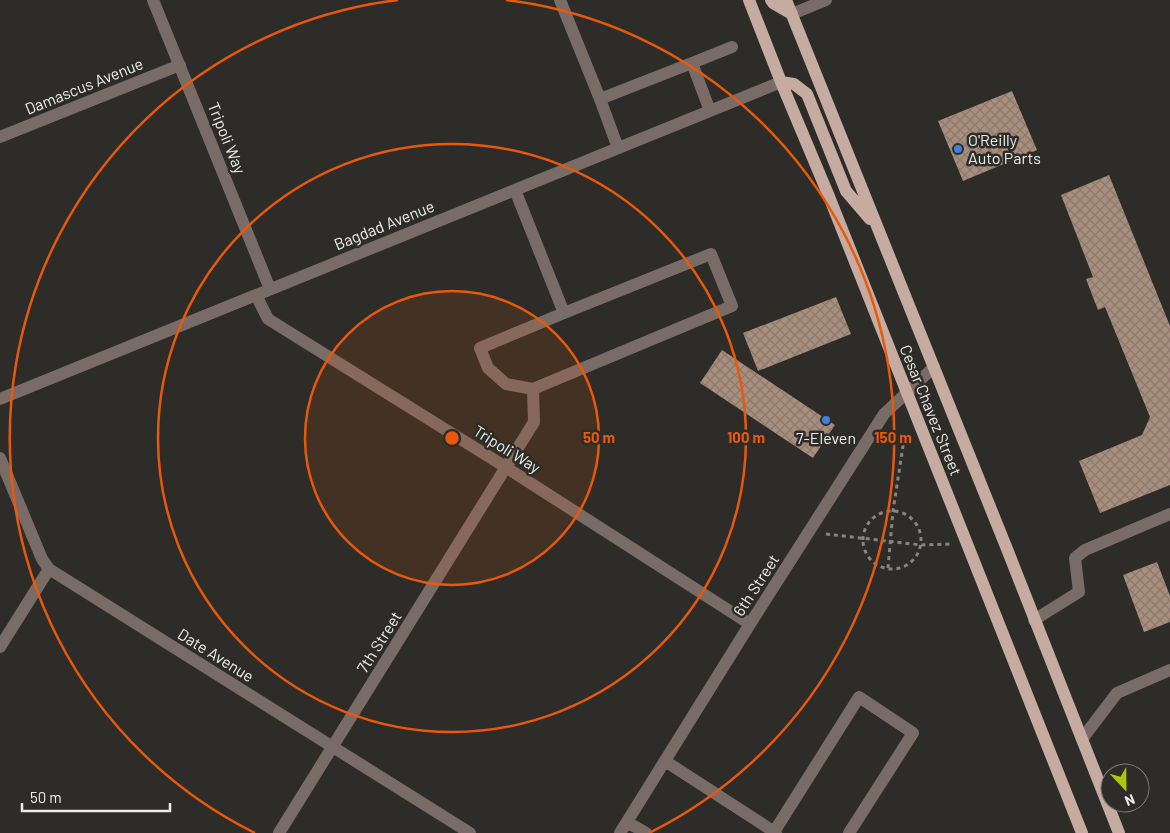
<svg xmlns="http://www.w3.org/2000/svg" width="1170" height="833" font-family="Barlow,sans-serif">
	<defs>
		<pattern id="building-cross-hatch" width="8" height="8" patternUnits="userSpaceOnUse" patternTransform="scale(1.25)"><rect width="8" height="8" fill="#a88e7c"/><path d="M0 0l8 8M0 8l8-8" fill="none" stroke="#8b796c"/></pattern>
	</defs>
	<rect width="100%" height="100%" fill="#2d2c28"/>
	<path fill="url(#building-cross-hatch)" d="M1012 91 1037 150 963 181 938 121Z
		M1109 175 1170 326V485L1100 513 1079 461 1142 435 1150 417 1105 307 1098 310 1086 279 1093 277 1061 195Z
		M836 297 851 334 758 371 743 333Z
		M722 350 835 425 813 458 700 383Z
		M1157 562 1170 596V622L1144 632 1123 575Z"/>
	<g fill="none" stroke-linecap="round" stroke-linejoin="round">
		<path stroke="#858581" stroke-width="3" stroke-dasharray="4 4" stroke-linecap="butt" d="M863 540a29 29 0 1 1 58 0a29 29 0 1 1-58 0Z
			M826 534 921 545 952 544
			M888 568 893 511 905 433"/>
		<path stroke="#796c67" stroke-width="12" d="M153 0 270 289
			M560 0 600 99
			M792 14 826 0
			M692 63 732 47
			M0 137 180 65
			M618 148 600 99 692 63 710 111
			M515 190 564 313 711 254 732 306 533 389 506 384 488 368 480 348 564 313
			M256 295 268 319 507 468 750 624
			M0 399 781 82
			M0 458 42 559 49 569 470 833
			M1034 620 1079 592 1075 558 1085 550 1170 514
			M0 647 49 569
			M1082 739 1117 693 1170 670
			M665 761 776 833
			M627 822 646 833
			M774 832 859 697 913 733 849 833
			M279 833 534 422 533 389
			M620 833 750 624 884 414 934 367"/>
		<path stroke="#c6aba0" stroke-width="12" d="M749 0 781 82 828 194 1082 833
			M771 0 773 3 792 14
			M786 0 1007 549 1119 833
			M781 82 794 84 807 94 846 191 870 219"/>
	</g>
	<circle cx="452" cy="438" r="147" fill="#e8590c" fill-opacity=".12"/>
	<g fill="none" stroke="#e8590c" stroke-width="2.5">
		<circle cx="452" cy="438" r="147"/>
		<circle cx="452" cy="438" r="294"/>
		<path d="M255 833A441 441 0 0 1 398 0M506 0A441 441 0 0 1 649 833"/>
	</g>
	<g fill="#3f7fe0" stroke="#2d2c28" stroke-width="2">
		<circle cx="958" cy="149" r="5"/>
		<circle cx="826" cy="420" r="5"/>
	</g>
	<g text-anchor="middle" stroke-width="5" stroke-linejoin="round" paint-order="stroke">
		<g font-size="16" fill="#eeeeeb" stroke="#2d2c28">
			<text transform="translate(84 86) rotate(-22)" y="6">Damascus Avenue</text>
			<text transform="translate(227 138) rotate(68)" y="6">Tripoli Way</text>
			<text transform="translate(384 225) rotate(-22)" y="6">Bagdad Avenue</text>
			<text transform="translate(931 410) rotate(68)" y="6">Cesar Chavez Street</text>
			<text transform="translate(507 449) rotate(32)" y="6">Tripoli Way</text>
			<text transform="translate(756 585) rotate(-57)" y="6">6th Street</text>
			<text transform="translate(379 642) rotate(-58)" y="6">7th Street</text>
			<text transform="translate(216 655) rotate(32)" y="6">Date Avenue</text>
		</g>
		<g font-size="16" fill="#eeeeeb" stroke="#2d2c28" text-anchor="start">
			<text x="968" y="146">O'Reilly<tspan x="968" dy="18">Auto Parts</tspan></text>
			<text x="826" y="444" text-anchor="middle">7-Eleven</text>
		</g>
	</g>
	<circle cx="452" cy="438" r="8" fill="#e8590c" stroke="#2d2c28" stroke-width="2.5"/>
	<g font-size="15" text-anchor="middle" font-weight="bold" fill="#e8590c" stroke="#2d2c28" stroke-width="5" stroke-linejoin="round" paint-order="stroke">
		<text x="599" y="443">50 m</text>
		<text x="746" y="443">100 m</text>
		<text x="893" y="443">150 m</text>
	</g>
	<g transform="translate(1125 788) rotate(158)"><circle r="24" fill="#2d2c28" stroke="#7a7a76"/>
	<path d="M0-4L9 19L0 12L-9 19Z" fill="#adc60d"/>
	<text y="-8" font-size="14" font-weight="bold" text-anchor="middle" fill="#eeeeeb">N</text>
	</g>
	<path d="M22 803v8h148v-8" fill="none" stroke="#eeeeeb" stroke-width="2.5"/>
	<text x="30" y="803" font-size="15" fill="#eeeeeb" stroke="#2d2c28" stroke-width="4" paint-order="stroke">50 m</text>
</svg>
